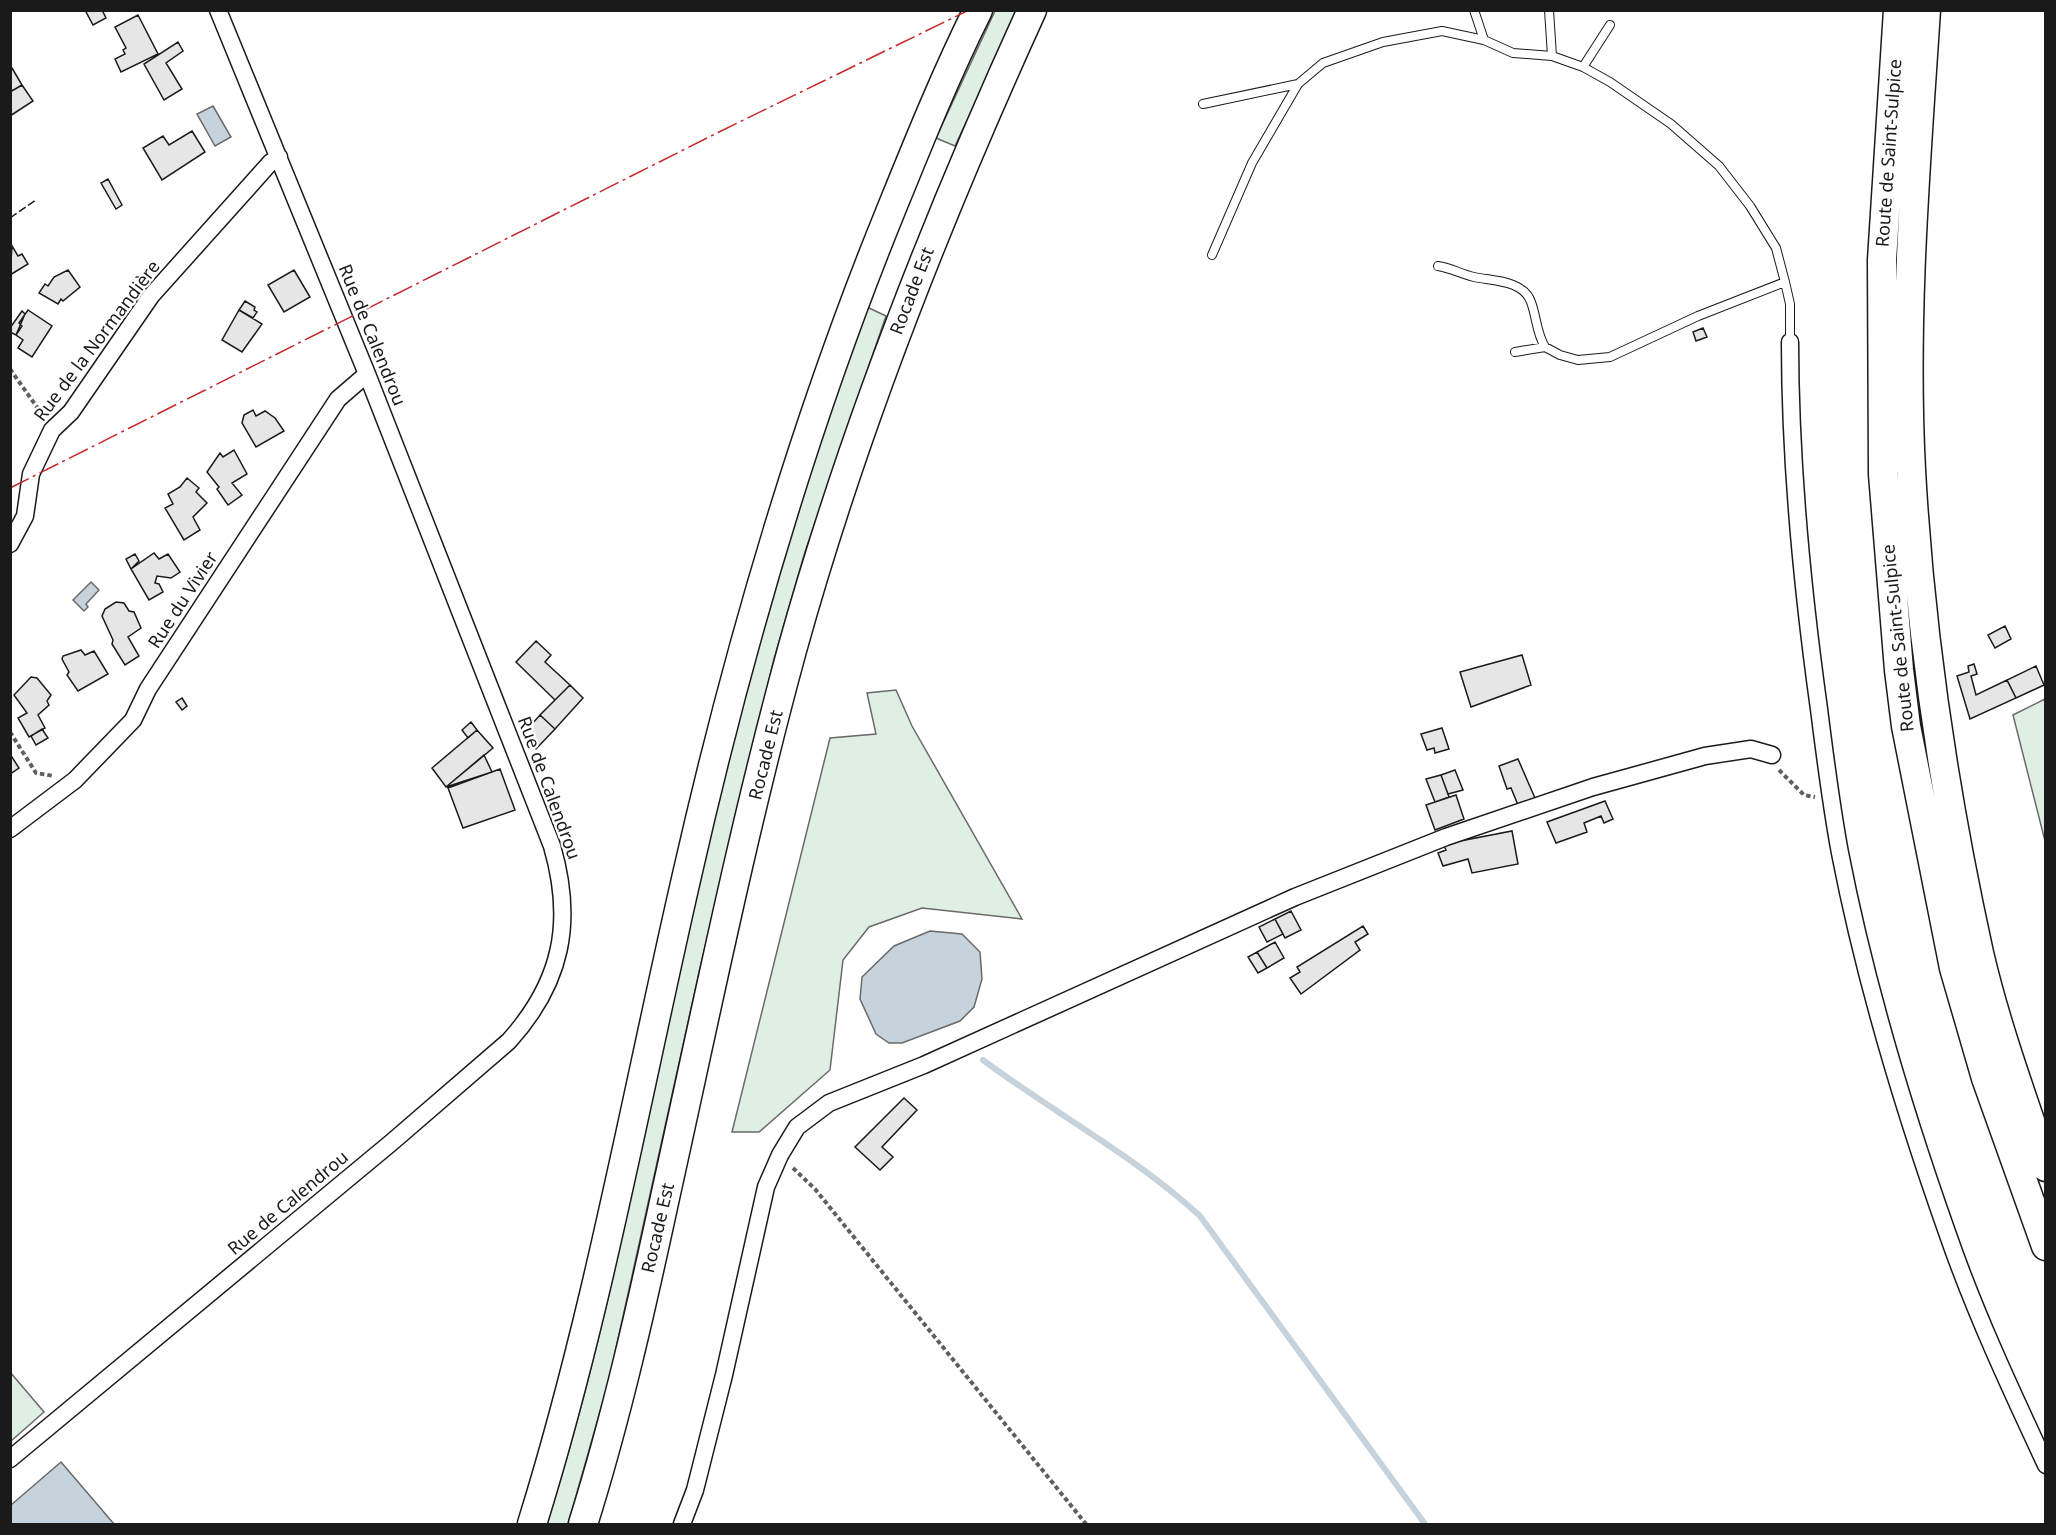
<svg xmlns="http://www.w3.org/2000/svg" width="2056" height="1535" font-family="'Noto Sans',sans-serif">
	<rect width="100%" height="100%" fill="#fff"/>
	<path fill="#e0efe3" stroke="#6a6a6a" stroke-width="1.5" d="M995 11H1019L955 146 936 138Z
		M867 307 886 316 805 552 774 659 700 968 609 1380 568 1524H547C605 1341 639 1152 681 964 715 808 753 651 800 498 820 434 845 371 867 307Z
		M896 690 912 726 1022 919 922 908 869 927 843 960 830 1070 759 1132H732L830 738 876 734 867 693Z
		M2045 699V841L2013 715Z
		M10 1372 44 1412 11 1441H10Z"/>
	<path fill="#c6d2dc" stroke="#6a6a6a" stroke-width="1.5" d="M213 106 231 137 215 146 197 114Z
		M91 582 99 590 86 604 88 607 84 611 73 600Z
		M930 931 962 934 980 952 982 979 974 1007 960 1021 902 1043H889L876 1034 860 999 862 977 894 946Z
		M61 1462 114 1524H11V1505Z"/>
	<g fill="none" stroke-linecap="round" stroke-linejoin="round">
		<path stroke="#c6d2dc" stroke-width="6" d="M983 1060C1054 1113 1135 1156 1200 1216L1425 1524"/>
	</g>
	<path fill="#e6e6e6" stroke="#1a1a1a" stroke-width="1.5" d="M85 10H102L106 18 93 25Z
		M138 15 158 54 121 72 115 59 125 54 123 50 126 48 115 27Z
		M178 42 183 51 166 63 182 89 164 100 144 64Z
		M12 68 22 85 10 92V69Z
		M22 85 33 101 10 116V92Z
		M192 131 205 152 162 180 143 148 163 136 169 145Z
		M108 179 122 205 116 209 101 183Z
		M12 246 18 256 22 254 28 264 10 275Z
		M68 270 80 287 63 301 61 299 58 304 39 293 45 284 48 286 54 277Z
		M294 270 310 297 284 312 268 285Z
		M245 301 255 307 254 310 257 312 253 318 239 310Z
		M28 310 52 326 32 357 18 348 23 340 16 335 22 326 19 323Z
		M239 310 262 324 242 352 222 340Z
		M22 311 25 314 16 335 10 332V328Z
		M1703 328 1707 337 1696 341 1693 332Z
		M253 410 256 416 265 411 275 418 284 431 256 447 242 423 244 415Z
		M234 450 247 474 232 483 242 495 228 505 217 489 219 487 207 472 220 453 223 457Z
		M187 478 199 488 196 492 207 503 193 517 200 530 184 540 165 508 173 504 168 494 180 487Z
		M154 553 159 559 168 554 180 572 171 578 157 576 155 583 159 584 163 592 149 600 131 569Z
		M135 554 139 561 131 569 126 559Z
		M116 602 124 603 129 611 134 612 141 628 128 637 139 656 125 665 112 644 113 640 102 616 105 609Z
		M2005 626 2011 639 1995 648 1988 635Z
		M536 641 551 655 545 662 570 685 555 700 516 662Z
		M81 650 85 655 94 651 108 674 78 691 67 675 69 672 62 659 63 656Z
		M1522 655 1531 685 1471 707 1460 672Z
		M1974 664 1977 674 1971 676 1976 695 2007 680 2016 698 1970 719 1957 676 1969 672 1968 666Z
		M2036 666 2044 685 2016 698 2007 680Z
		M31 677 37 678 51 695 47 701 49 705 38 715 45 728 29 737 18 718 27 713 14 695Z
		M570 685 583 698 555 729 540 715Z
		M182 698 187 706 182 710 176 702Z
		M540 715 555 729 536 749 522 735Z
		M471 722 477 730 468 738 462 730Z
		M1442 728 1449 749 1435 753 1434 748 1427 750 1421 734Z
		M42 729 48 738 36 745 31 736Z
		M477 730 493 748 446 787 432 768Z
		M10 754 19 768 10 774Z
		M484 755 492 772 446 787Z
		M1518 759 1535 798 1518 805 1511 788 1507 789 1499 766Z
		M500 769 515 810 463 828 448 788Z
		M1455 770 1463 790 1448 794 1441 775Z
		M1441 775 1449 797 1435 802 1426 779Z
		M1456 795 1464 819 1435 830 1426 805Z
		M1605 801 1613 819 1604 823 1601 816 1584 823 1587 832 1556 843 1547 822Z
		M1512 831 1518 864 1472 873 1468 859 1443 866 1438 853 1446 850 1444 846 1455 842Z
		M1291 911 1301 930 1285 938 1275 919Z
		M1275 919 1283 934 1267 942 1259 927Z
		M1363 926 1368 934 1355 942 1360 950 1301 994 1290 978 1300 972 1297 967Z
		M1275 942 1284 958 1267 968 1257 952Z
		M1257 952 1267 968 1258 973 1248 957Z
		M904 1098 917 1110 882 1147 893 1157 880 1170 855 1147Z"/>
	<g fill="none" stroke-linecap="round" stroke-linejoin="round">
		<defs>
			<path id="service" d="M1474 10 1484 40
				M1549 10 1552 56
				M1583 67 1610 25
				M1203 104 1298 84 1323 63 1383 42 1442 31 1484 40 1513 53 1552 56 1583 67 1610 82 1671 124 1719 166 1750 206 1776 248 1785 282
				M1212 255 1252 163 1298 84
				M1438 266C1451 268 1461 274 1474 277 1493 281 1523 280 1531 302 1537 318 1536 332 1545 347
				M1515 352 1545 347 1560 355 1578 360 1610 357 1698 316 1785 282 1790 304V342"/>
			<path id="minor" d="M1790 342C1790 465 1802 587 1819 709 1825 757 1831 805 1840 853 1865 982 1904 1111 1948 1235 1975 1313 2011 1390 2046 1465
				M10 544 25 516 31 474 52 430 71 412 151 296 270 163 279 157
				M10 829 75 780 133 720 148 689 338 399 367 374
				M10 1459 392 1142 509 1041C562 982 574 922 552 846L367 374 218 10
				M682 1524 695 1490 724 1375 766 1187 780 1155 797 1127 829 1103 924 1065 1295 897 1446 837 1593 787 1705 756 1751 749 1772 755"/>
			<path id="trunk" d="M1898 10 1882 260 1883 474 1899 670 1906 726 1954 968 1986 1078 2046 1246
				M1926 10C1916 163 1903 317 1911 470 1920 633 1944 794 1979 953 1996 1026 2022 1097 2046 1167
				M532 1524C598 1312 637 1092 687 875 738 650 802 429 889 215 917 146 945 76 978 10
				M583 1524C617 1416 642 1304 666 1193 706 1012 743 829 792 650 853 430 937 218 1032 10"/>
		</defs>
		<use href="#service" stroke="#1a1a1a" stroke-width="10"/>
		<use href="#minor" stroke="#1a1a1a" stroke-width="19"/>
		<use href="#trunk" stroke="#1a1a1a" stroke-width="31"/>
		<path stroke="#5f5f5f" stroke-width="4" stroke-dasharray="4.5 3" stroke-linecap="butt" d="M10 369 44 417
			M10 732 36 773 54 776
			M1779 770 1804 795 1815 797
			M793 1168 815 1189 1086 1524"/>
		<use href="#service" stroke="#fff" stroke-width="8"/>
		<use href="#minor" stroke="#fff" stroke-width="16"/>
		<use href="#trunk" stroke="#fff" stroke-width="28"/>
		<path stroke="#1a1a1a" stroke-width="1.5" stroke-dasharray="8 3" stroke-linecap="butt" d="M10 218 36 200"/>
		<path stroke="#c62828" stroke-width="1.5" stroke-dasharray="21 4.5 3 4.5" stroke-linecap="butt" d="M10 488 719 132 969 10"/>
	</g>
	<g text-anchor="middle" stroke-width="4.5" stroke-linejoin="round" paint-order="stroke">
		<g font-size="18" fill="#1a1a1a" stroke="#fff">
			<text transform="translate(1889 153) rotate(-86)" y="6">Route de Saint-Sulpice</text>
			<text transform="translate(912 291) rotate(-69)" y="6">Rocade Est</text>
			<text transform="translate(372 335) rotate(68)" y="6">Rue de Calendrou</text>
			<text transform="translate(97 341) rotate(-53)" y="6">Rue de la Normandière</text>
			<text transform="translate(183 600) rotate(-57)" y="6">Rue du Vivier</text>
			<text transform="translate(1898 638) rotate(-96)" y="6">Route de Saint-Sulpice</text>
			<text transform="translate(766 755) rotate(-76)" y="6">Rocade Est</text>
			<text transform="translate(549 788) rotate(70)" y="6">Rue de Calendrou</text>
			<text transform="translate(288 1203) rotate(-40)" y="6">Rue de Calendrou</text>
			<text transform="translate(658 1228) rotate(-77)" y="6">Rocade Est</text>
		</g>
	</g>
	<rect width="2056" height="1535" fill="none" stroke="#1a1a1a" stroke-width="24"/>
</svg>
